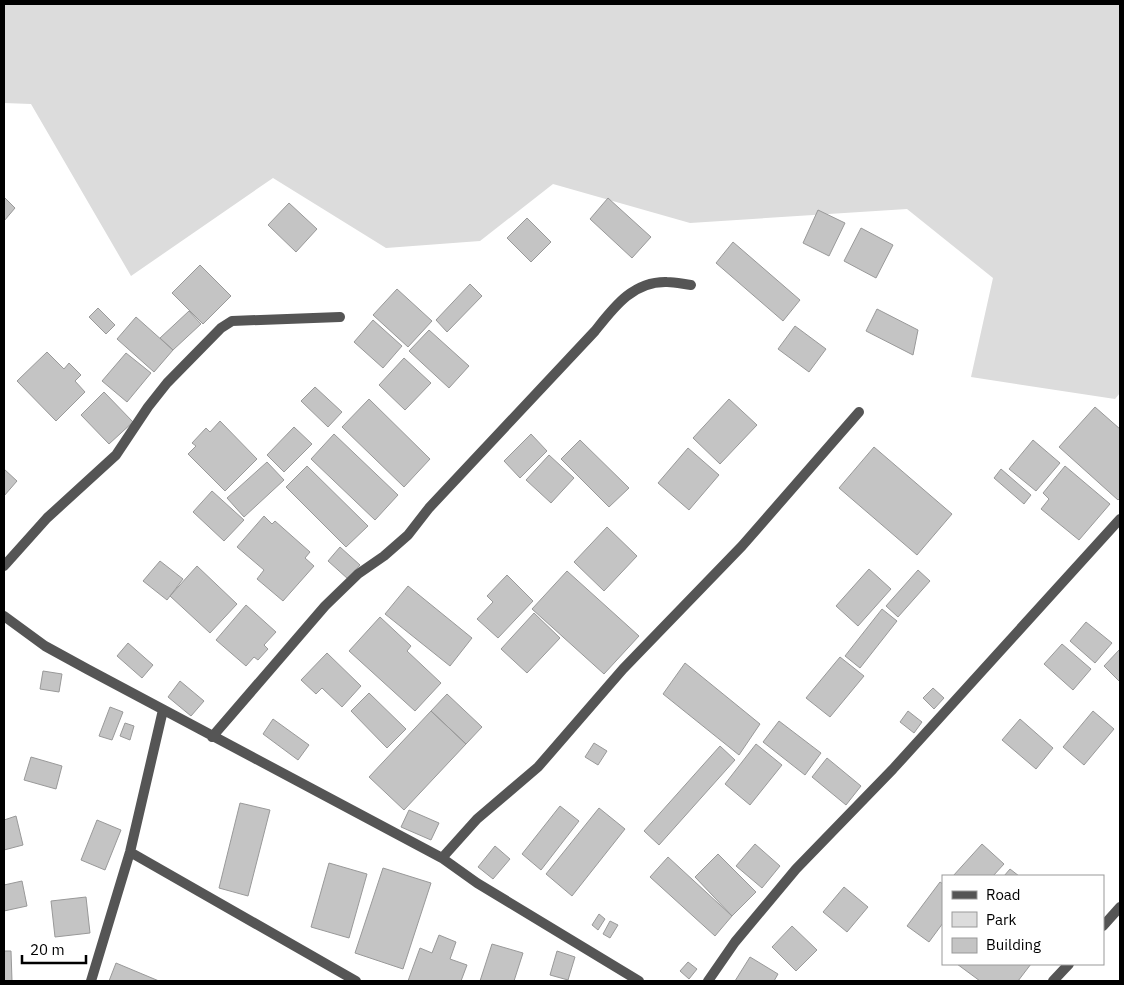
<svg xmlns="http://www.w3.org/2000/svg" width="1124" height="985" font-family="'IBM Plex Sans',sans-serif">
	<rect width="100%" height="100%" fill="#fff"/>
	<path fill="#dcdcdc" d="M4 4H1120V393L1115 399 971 377 993 278 907 209 690 223 553 184 480 241 386 248 273 178 131 276 31 104 4 103Z"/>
	<path fill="#c4c4c4" stroke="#999" d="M4 197 15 208 4 221Z
		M608 198 651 237 632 258 590 219Z
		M289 203 317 229 296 252 268 225Z
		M818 210 845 223 829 256 803 243Z
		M527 218 551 242 531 262 507 238Z
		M861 228 893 245 876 278 844 261Z
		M733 242 800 300 783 321 716 263Z
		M200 265 231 296 203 324 172 293Z
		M470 284 482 296 447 332 436 320Z
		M397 289 432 321 408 347 373 315Z
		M98 308 115 325 106 334 89 317Z
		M877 309 918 330 913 355 866 331Z
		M189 311 201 324 173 350 160 338Z
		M136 317 173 350 154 372 117 339Z
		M373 320 402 346 383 368 354 342Z
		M795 326 826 349 809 372 778 349Z
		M429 330 469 366 449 388 409 351Z
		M47 352 64 369 69 363 81 375 75 381 85 392 56 421 17 381Z
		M126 353 151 373 127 402 102 381Z
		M404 358 431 383 405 410 379 385Z
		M315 387 342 412 328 427 301 401Z
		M104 392 133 422 109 444 81 415Z
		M369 399 430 459 404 487 342 427Z
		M729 399 757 425 720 464 693 438Z
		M1095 407 1120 429V498L1118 500 1059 447Z
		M220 421 257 459 225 491 188 454 196 446 192 443 206 428 210 432Z
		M294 427 312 444 284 472 267 455Z
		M334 434 398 495 375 520 311 459Z
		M531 434 547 451 520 478 504 461Z
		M580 440 629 488 609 507 561 459Z
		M1033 440 1060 463 1036 491 1009 469Z
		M874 447 952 514 917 555 839 488Z
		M688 448 719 475 689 510 658 483Z
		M549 455 574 478 551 503 526 480Z
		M267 462 284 480 244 517 227 498Z
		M307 466 368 526 346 547 286 487Z
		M1065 466 1110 504 1079 540 1041 509 1049 499 1043 493Z
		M4 469 17 481 4 496Z
		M1001 469 1031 495 1024 504 994 478Z
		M212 491 244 520 224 541 193 512Z
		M264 516 272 524 275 521 310 552 305 558 314 566 283 601 257 579 264 570 237 547Z
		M607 527 637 556 604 591 574 562Z
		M340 547 360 565 348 579 328 561Z
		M160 561 183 579 167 600 143 581Z
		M197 566 237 604 210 633 170 596Z
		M869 569 891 589 858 626 836 606Z
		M918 570 930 581 898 617 886 606Z
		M567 571 639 636 604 674 532 609Z
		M507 575 533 601 498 638 477 619 493 602 487 596Z
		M408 586 472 638 450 666 385 614Z
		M246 605 276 632 264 645 268 649 258 660 254 657 246 666 216 640Z
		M882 609 897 621 860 668 845 656Z
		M534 613 560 638 527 673 501 649Z
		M380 617 411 646 407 651 441 683 415 711 349 651Z
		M1086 622 1112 643 1095 663 1070 641Z
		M128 643 153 665 142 678 117 656Z
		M1062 644 1091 669 1073 690 1044 664Z
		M1120 649V682L1104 666Z
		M327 653 361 686 342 707 322 688 316 694 301 680Z
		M840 657 864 676 830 717 806 698Z
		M685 663 760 724 739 755 663 694Z
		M43 671 62 674 59 692 40 689Z
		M180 681 204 701 191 716 168 697Z
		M933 688 944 698 934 709 923 698Z
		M369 693 406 729 387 748 351 711Z
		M447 694 482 727 466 744 431 711Z
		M110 707 123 712 112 740 99 736Z
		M431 711 466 744 404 810 369 777Z
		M908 711 922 722 914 733 900 722Z
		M1093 711 1114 729 1084 765 1063 747Z
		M273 719 309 745 298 760 263 734Z
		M1020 719 1053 748 1036 769 1002 740Z
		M779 721 821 753 805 775 763 742Z
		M125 723 134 726 130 740 120 736Z
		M594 743 607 751 598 765 585 757Z
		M756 744 782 765 750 805 725 784Z
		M720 746 735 760 659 845 644 831Z
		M31 757 62 766 56 789 24 780Z
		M827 758 861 786 846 805 812 777Z
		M240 803 270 810 248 896 219 888Z
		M560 806 579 821 541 870 522 854Z
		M599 808 625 829 572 896 546 874Z
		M409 810 439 823 431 840 401 827Z
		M16 816 23 845 4 850V820Z
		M97 820 121 830 105 870 81 860Z
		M755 844 780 866 762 888 736 866Z
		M982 844 1004 864 993 876H953Z
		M495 846 510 859 493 879 478 867Z
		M718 854 756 892 732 916 695 877Z
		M668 857 732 916 715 936 650 877Z
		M329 863 367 874 349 938 311 927Z
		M383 868 431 883 403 969 355 953Z
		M1010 869 1019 876H1004Z
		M22 881 27 906 4 911V885Z
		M940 882 943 884V923L929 942 907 926Z
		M844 887 868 907 847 932 823 912Z
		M86 897 90 933 55 937 51 901Z
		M599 914 605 919 598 930 592 925Z
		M610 921 618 925 610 938 603 934Z
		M792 926 817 950 796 971 772 947Z
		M439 935 456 942 450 959 467 965 461 981H408L420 948 432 953Z
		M492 944 523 953 514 981H480Z
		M4 951H11L12 981H4Z
		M557 951 575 957 568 980 550 975Z
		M750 957 778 974 774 981H735Z
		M688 962 697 969 689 979 680 971Z
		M116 963 159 981H109Z
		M957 964H1031L1018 981H980Z"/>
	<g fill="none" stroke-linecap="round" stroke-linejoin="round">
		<path stroke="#555" stroke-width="10" d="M4 566 47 518 116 455 148 407 167 383 221 328 232 321 340 317
			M4 616 45 646 87 669 442 858 477 883 639 981
			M212 737 325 606 358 574 384 556 408 535 429 508 595 331C614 307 633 281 667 282 675 282 683 284 691 285
			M130 852 356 981
			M442 858 477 819 538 767 623 669 742 546 859 412
			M1103 926 1120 907
			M91 981 130 852 163 710
			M708 981 735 942 796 869 893 769 1120 519
			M1053 981 1069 964"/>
	</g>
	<rect width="1124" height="985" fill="none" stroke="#000000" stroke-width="10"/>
	<rect x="942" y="875" width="162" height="90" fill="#ffffff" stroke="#999999"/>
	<rect x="952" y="891" width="25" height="8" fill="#555555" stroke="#999999"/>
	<text x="986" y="900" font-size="15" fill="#000000">Road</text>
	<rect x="952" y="912" width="25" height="15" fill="#dcdcdc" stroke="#999999"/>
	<text x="986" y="925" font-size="15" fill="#000000">Park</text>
	<rect x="952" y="938" width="25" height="15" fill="#c4c4c4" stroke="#999999"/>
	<text x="986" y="950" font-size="15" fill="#000000">Building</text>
	<path d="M22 955v8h64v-8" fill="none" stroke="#000000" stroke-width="2.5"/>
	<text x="30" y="955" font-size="15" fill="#000000" stroke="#ffffff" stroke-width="4" paint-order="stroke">20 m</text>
</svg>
